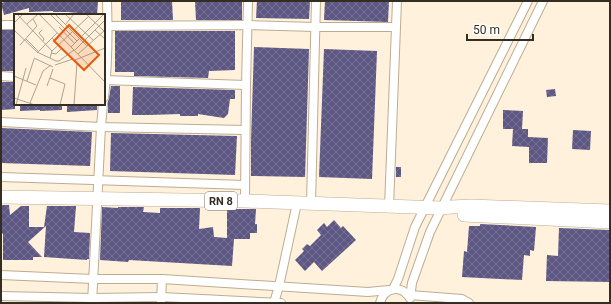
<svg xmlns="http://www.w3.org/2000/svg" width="611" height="304" font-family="Roboto,sans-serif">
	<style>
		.building { fill: url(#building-cross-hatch) }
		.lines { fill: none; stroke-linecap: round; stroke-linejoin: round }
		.street-casing { stroke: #bcad92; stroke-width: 10 }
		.primary-casing { stroke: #bcad92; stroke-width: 14 }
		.street { stroke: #fff; stroke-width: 8 }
		.primary { stroke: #fff; stroke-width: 13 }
		.labels { text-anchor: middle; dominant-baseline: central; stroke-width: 4; stroke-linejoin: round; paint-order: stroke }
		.shield { fill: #fff; stroke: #706c64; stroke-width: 1 }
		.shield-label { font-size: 11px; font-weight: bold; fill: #332d22 }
		.inset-road { fill: none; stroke: #ada391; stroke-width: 1 }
		.view { fill: #e8590c; fill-opacity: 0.15; stroke: #e8590c; stroke-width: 2 }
		.inset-edge { fill: none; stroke: #332d22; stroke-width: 2 }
	</style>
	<defs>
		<pattern id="building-cross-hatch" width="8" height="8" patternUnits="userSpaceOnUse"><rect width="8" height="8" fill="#5c5783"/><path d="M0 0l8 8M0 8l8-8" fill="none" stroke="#767192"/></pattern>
	</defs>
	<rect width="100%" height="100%" fill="#fff1db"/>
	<!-- building -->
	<g class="building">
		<polygon points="9,1 98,1 97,15 68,12 53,12 53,11 29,12 29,8 4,15 1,3"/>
		<polygon points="121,1 172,1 173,20 121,20"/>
		<polygon points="195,1 242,1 242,20 196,20"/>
		<polygon points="257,1 310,1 309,19 256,18"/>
		<polygon points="325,1 389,1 388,22 324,20"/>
		<rect x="1" y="30" width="14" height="41"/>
		<polygon points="115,31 235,31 235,70 209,71 208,78 134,76 134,72 115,72"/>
		<polygon points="254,47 309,49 305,177 251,176 251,140"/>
		<polygon points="324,49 377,51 372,179 319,177"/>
		<polygon points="1,82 15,82 15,109 1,110"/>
		<polygon points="111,86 120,86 120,113 108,113 108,101 109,98"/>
		<polygon points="133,87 235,90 235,99 230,99 228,114 224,118 198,114 198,116 180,116 180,114 149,115 132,115"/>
		<polygon points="555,89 556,96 547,97 546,90"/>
		<polygon points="20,104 62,104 62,110 40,111 40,110 20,111"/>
		<polygon points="67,104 97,104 97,110 67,112"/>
		<polygon points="503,110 523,111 522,129 528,129 528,137 548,138 547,163 529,163 529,147 512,146 513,129 503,129"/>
		<polygon points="1,128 92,132 90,166 1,163"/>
		<polygon points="573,130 591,131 590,150 572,149"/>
		<polygon points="111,133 237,136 235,175 110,171"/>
		<rect x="396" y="167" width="5" height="10"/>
		<polygon points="1,205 9,205 10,215 21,206 29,206 29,227 44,227 47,206 76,206 74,232 90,233 89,259 87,259 87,260 44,257 46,226 28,242 42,257 33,257 33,260 3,260 3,233 1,235"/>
		<polygon points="102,207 118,208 118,207 144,207 143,212 160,213 160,208 200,208 199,229 213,227 214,237 227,238 227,209 256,209 255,224 257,224 257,233 250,233 250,239 234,239 232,266 129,260 128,262 100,260"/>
		<polygon points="334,220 341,228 343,226 356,240 322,271 314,262 305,271 295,260 304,251 302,249 307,244 310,246 321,235 317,230 324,223 327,227"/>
		<polygon points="480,224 536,227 534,251 530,250 530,256 524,255 522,280 462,277 464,251 467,252 469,226 480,226"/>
		<polygon points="559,228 610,230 610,282 546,281 547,255 558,256"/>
	</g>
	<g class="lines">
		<defs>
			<g id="street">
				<polyline points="1,25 15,25"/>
				<polyline points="104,26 248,25 315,27 395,27"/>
				<polyline points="1,76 15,77"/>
				<polyline points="104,80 246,85"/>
				<path d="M104,97C108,65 108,33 107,1"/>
				<polyline points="1,122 101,127 245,130"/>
				<polyline points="1,177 245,185"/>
				<polyline points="245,201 246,85 248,1"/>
				<polyline points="311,204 316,1"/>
				<polyline points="389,207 397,1"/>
				<polyline points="1,275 93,279 162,279 368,292 389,290"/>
				<polyline points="393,289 398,279 415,227 528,1"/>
				<polyline points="407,294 410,295 462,299 469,303"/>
				<polyline points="1,296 93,298 162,297 281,303"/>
				<polyline points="410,298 412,283 430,232 543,1"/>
				<polyline points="92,303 101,127 103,104"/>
				<polyline points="161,303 162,279"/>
				<polyline points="274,303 279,286 297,203"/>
				<path d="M380,303C384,287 401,284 410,298"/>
			</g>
			<g id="primary">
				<polyline points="1,197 245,201 441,208 451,207 471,206 610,211"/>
				<polyline points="464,215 610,222"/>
			</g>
		</defs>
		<!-- street casing -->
		<use href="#street" class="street-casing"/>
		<!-- primary casing -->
		<use href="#primary" class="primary-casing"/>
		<!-- street -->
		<use href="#street" class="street"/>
		<!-- primary -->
		<use href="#primary" class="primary"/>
	</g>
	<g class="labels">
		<!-- shield labels -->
		<rect class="shield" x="205" y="192" width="32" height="18" rx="3"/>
		<g class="shield-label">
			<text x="221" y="201">RN 8</text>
		</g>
	</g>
	<!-- overview -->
	<g transform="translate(14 14)">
		<rect width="91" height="91" fill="#fff1db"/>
		<path class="inset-road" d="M3,0L38,37M25,0L91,68M36,0L63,27M41,0L73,32M51,0L79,26M72,0L91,18M0,9L9,0M13,10L24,0M51,11L60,0M45,13L61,30M0,16L23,38L42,47H45L60,36M28,16L25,19L30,25L29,27M81,16L91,25M38,24L59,45L41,51M12,25L24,37M6,31L23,12L19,5M57,33L90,0M60,37L91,6M23,39L43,19M37,39L42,40L48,34M64,40L90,17M20,44L39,53M36,44L38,37L75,2M61,46L91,34M0,62L22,71M36,64L51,70L46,91M13,67L20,45M33,72L39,55M0,84L21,91M16,89L29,57L37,51M2,91L12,54M60,91L63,49L61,46"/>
		<path class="view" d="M55,11L85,41L70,56L40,27Z"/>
		<rect width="91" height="91" class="inset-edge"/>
	</g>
	<!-- border -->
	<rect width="611" height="304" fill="none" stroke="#332d22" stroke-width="4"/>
	<!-- scale -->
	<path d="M467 34v6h66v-6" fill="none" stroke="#332d22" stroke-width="2"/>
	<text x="473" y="34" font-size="12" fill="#332d22" stroke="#ffffff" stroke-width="3" paint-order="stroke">50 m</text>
</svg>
